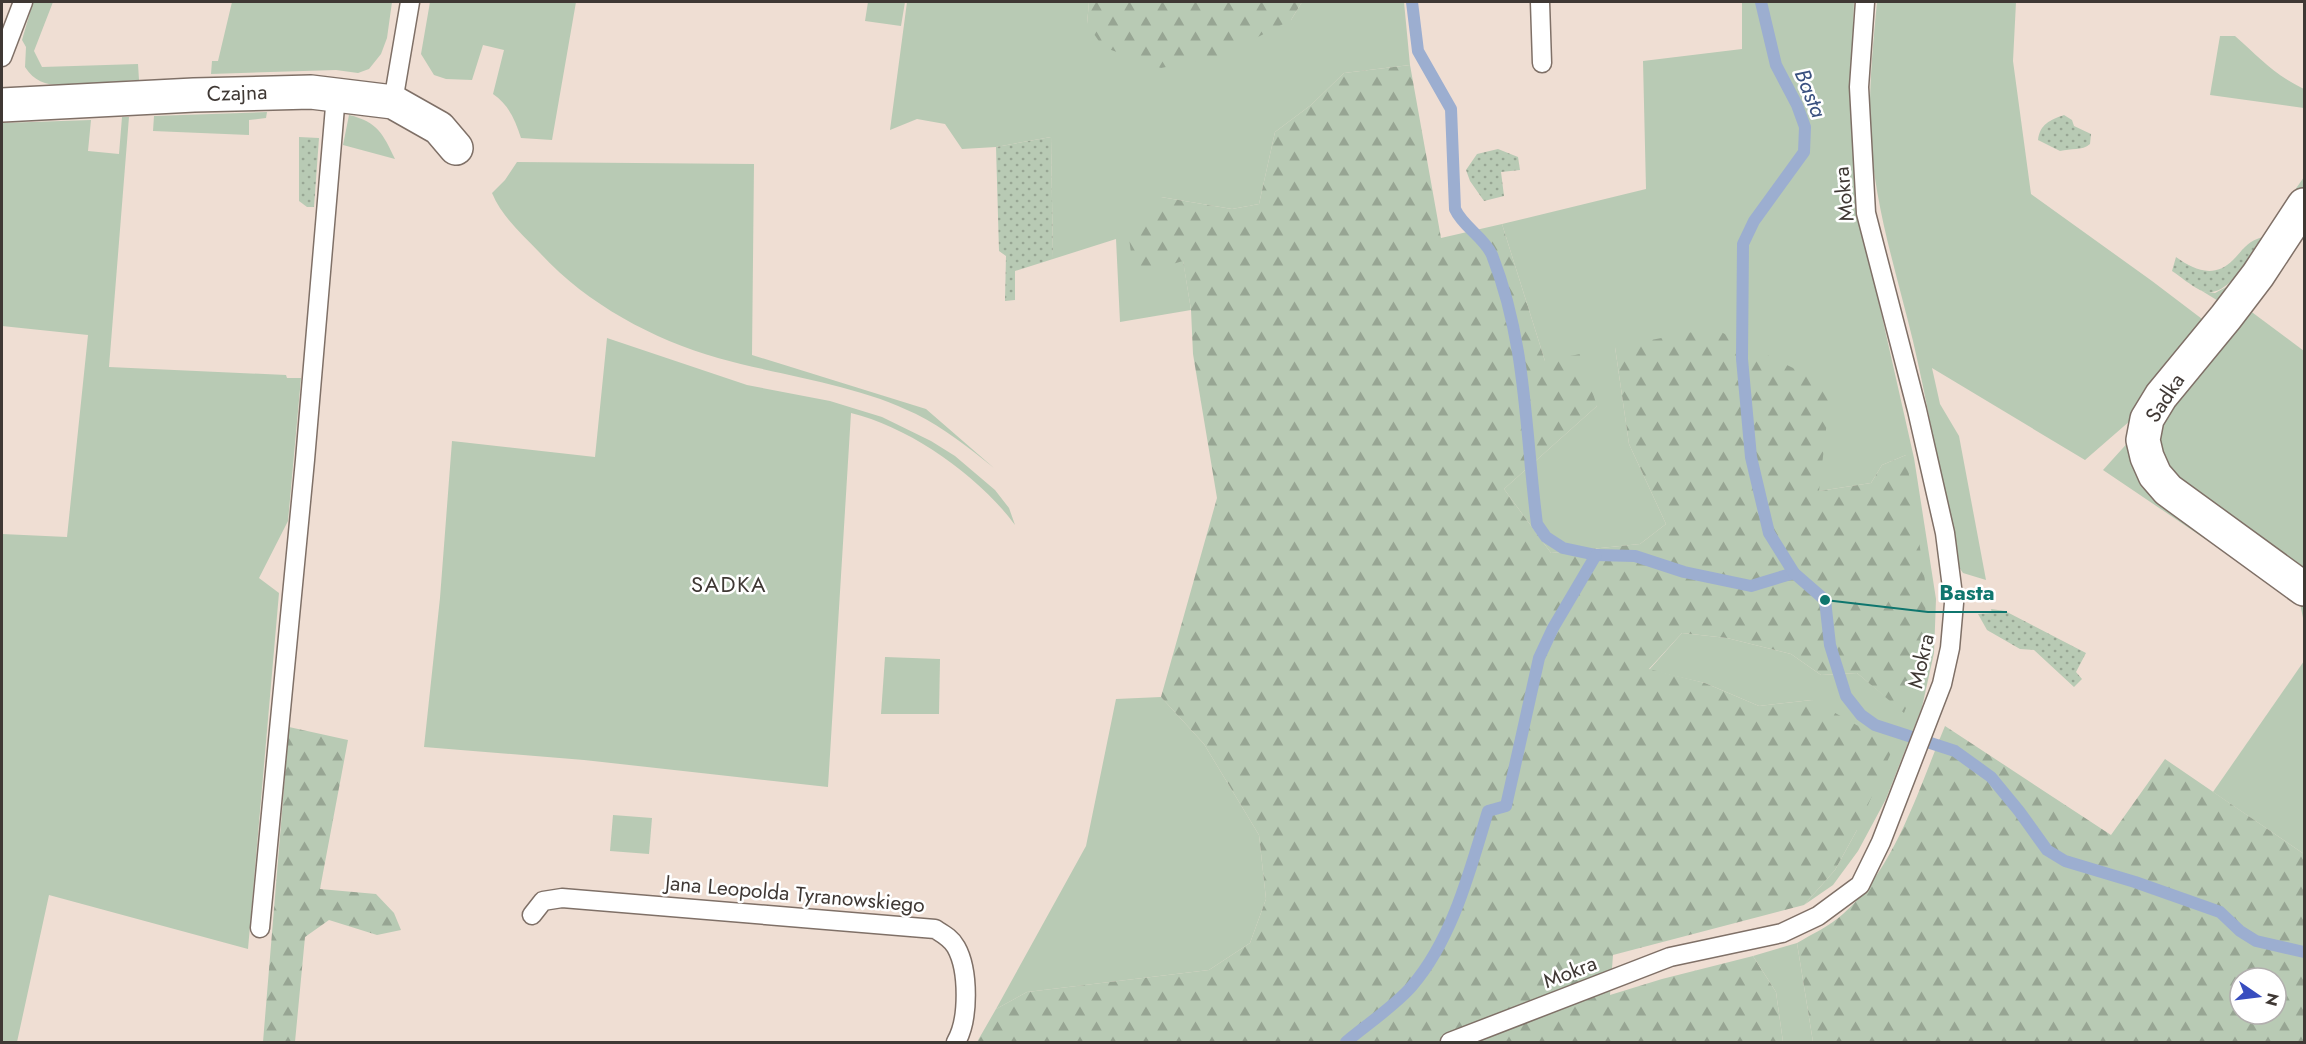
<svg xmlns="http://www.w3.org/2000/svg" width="2306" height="1044" font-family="Jost,sans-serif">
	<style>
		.green { fill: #b8cab4 }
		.forest { fill: url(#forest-firs); fill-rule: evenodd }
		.garden { fill: url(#garden-dots) }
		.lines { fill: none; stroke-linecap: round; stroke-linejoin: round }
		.stream { stroke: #9caed0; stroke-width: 12 }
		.service-casing { stroke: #7f7067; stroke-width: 21 }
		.minor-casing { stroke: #7f7067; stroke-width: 36 }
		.service { stroke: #fff; stroke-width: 18 }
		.minor { stroke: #fff; stroke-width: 33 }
		.labels { text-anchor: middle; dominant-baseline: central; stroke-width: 5; stroke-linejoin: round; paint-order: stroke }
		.street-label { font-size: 21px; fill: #3f3834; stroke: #fff }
		.water-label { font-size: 22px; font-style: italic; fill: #3a5180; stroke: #fff }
		.neighbourhood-label { font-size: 22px; letter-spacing: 1.5px; fill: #3f3834; stroke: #fff }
		.leader { fill: none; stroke: #0f766e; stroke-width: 2 }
		.callout-dot { fill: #0f766e; stroke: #fff; stroke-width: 2 }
		.callout-label { font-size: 22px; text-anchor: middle; font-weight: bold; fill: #0f766e; stroke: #fff; stroke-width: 5; stroke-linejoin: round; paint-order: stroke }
	</style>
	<defs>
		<pattern id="forest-firs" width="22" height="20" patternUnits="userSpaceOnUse" patternTransform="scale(1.5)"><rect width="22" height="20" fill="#b8cab4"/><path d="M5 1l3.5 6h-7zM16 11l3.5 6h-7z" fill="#97a593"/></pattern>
		<pattern id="garden-dots" width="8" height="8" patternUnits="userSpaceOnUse" patternTransform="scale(1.5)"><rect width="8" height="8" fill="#b8cab4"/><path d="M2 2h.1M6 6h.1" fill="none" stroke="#97a593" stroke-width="1.8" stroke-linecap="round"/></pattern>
	</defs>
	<rect width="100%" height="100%" fill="#efded3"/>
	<!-- green -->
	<g class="green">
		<path d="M33,2H53L34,51L42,67L138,64L139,80L61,85C45,85 34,81 25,67L26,47L22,40Z"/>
		<polygon points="232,2 392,2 387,38 381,54 369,69 358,73 336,70 211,74 212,61 218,61"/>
		<path d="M430,2H576L552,140L521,138C515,120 509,105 493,94L504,50L483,45L472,80L446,79L434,75L421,54Z"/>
		<polygon points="868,2 905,2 901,26 865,21"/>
		<polygon points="907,2 1089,2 1087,24 1291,20 1302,2 1404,2 1410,65 1344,73 1311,105 1275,132 1259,204 1232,209 1161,197 1183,260 1191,310 1120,322 1116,239 1053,259 1051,137 996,147 962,149 945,124 917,119 890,130"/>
		<polygon points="1742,2 1854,2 1851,89 1857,206 1914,458 1936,599 1934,653 1922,707 1886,799 1858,851 1833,885 1804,905 1835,870 1857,830 1812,700 1759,706 1705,683 1649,670 1682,633 1727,638 1791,654 1821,675 1857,673 1904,712 1906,455 1882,465 1871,483 1819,491 1615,347 1629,444 1666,524 1640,544 1551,553 1504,489 1597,406 1545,361 1502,224 1646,189 1643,61 1742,49"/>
		<path d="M1877,2H2016L2013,61L2031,194L2152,281L2206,322L2131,420L2085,460L1932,368L1940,404L1959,436L1986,580L1963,573L1954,560C1942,486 1930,414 1913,341C1896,271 1873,201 1870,128C1869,86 1873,44 1877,2Z"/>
		<path d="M2220,36H2235C2259,57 2274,75 2304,89V108L2210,95Z"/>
		<polygon points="267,112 266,118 249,120 249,135 153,131 154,116"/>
		<path d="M349,115C378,122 383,134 395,159L343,145Z"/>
		<polygon points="122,117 129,117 109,367 286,375 287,378 301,378 288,521 259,578 279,593 248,949 49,895 17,1042 2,1042 2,534 67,537 88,335 2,326 2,123 91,120 88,151 119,154"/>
		<path d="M517,162L754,164L752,355L926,409L994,468C969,448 944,428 916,414C856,384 782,376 718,358C652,339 587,304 540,253C522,234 502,217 492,193L505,180Z"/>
		<polygon points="2304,177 2304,189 2220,302 2202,291 2215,293 2228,286"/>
		<polygon points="2249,310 2304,351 2304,576 2169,476 2156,431 2159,420"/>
		<path d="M607,338L747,385L830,401L882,417L931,441L955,456L995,490L1009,508L1015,525C980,477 910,427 851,413L828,787L584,760L424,747L440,598L452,441L595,457Z"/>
		<polygon points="2132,438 2304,599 2304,623 2300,603 2103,470"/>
		<polygon points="885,657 940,659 939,714 881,714"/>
		<polygon points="2304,661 2304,854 2213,792"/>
		<polygon points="1161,697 1204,744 1259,835 1266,899 1250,943 1209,970 1027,992 996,1009 1086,846 1116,699"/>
		<polygon points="613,815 652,818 649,854 610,851"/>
		<polygon points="1797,943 1813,1042 1783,1042 1776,992 1753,956"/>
	</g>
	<!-- forest -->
	<g class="forest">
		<polygon points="1089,2 1302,2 1291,20 1221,56 1161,68 1103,47 1087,24"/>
		<polygon points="1410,65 1441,238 1502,224 1545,361 1580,354 1597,406 1504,489 1551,553 1640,544 1666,524 1629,444 1615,347 1713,328 1831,387 1819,491 1871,483 1882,465 1906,455 1927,594 1919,675 1904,713 1857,673 1821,675 1791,654 1727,638 1682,633 1649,669 1705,683 1759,706 1812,700 1894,746 1857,830 1835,870 1804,905 1613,955 1610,995 1662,979 1753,956 1776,992 1783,1042 977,1042 996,1009 1027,992 1209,970 1250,943 1266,899 1259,835 1204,744 1161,697 1217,498 1193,354 1191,310 1183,261 1134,275 1129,238 1161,197 1232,209 1259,204 1275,132 1311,105 1344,73"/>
		<path d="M1945,726L2111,835L2165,759L2304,854V1042H1813L1797,943C1812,934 1830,926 1843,914C1895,869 1919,788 1945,726ZM2240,978H2276V1014H2240Z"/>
		<polygon points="289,727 348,740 320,889 376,894 394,913 401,930 377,935 329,920 305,937 295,1042 263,1042"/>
	</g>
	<!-- garden -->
	<g class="garden">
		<path d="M2064,115L2072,120L2074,126L2091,134L2090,144C2082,151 2071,148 2060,151L2038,140C2040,124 2050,120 2064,115Z"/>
		<polygon points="299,137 319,138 314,207 307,207 299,201"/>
		<polygon points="1051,137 1053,259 1015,271 1015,300 1005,301 1006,256 999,251 996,147"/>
		<polygon points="1498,149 1518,157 1520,170 1501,172 1504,196 1484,201 1470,181 1466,170 1477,154"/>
		<path d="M2263,237C2250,255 2227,303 2200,290C2190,285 2181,277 2172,271L2176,257C2194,270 2214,279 2233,260C2243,250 2247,241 2263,237Z"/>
		<polygon points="1991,609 2005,611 2086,653 2076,672 2082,679 2074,687 2034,650 2020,649 1987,630 1978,614 1992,613"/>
	</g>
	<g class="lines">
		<!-- stream -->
		<g class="stream">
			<path d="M1412,2L1418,51L1451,109L1455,209C1463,227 1484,237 1492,255C1527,344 1525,432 1537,524L1546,537L1563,548L1596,555L1635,556L1684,572L1751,586L1794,573"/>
			<polyline points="1761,2 1776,65 1797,105 1805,127 1804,152 1754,221 1743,244 1742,359 1751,457 1769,533 1794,573 1825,600 1830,645 1846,696 1861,715 1875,725 1955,751 1991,777 2019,811 2047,850 2065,861 2135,882 2220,912 2240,931 2256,941 2304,952"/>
			<path d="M1346,1042C1365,1026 1397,1004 1412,986C1453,938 1470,870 1488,811L1506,806L1539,658L1553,628L1596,555"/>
		</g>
		<defs>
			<g id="service">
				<polyline points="1540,2 1542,63"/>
				<polyline points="2,57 23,2"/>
				<polyline points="393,102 410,2"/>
				<path d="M532,915L543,901L562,898L935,929C943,934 951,938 956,947C969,970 969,1020 956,1042"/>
				<polyline points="260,928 305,460 336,95"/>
				<polyline points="1450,1042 1670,957 1782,933 1818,916 1860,885 1881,842 1942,684 1950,648 1954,603 1945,533 1917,410 1866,213 1859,87 1865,2"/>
			</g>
			<g id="minor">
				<polyline points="2,105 194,95 311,92 393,102 439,128 456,148"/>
				<polyline points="2304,205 2258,275 2226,317 2161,396 2147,419 2143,440 2147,457 2155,475 2168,490 2304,589"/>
			</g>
		</defs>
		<!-- service casing -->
		<use href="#service" class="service-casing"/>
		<!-- minor casing -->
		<use href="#minor" class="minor-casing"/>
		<!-- service -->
		<use href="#service" class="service"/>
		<!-- minor -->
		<use href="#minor" class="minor"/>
	</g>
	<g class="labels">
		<!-- street labels -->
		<g class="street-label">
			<text transform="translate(237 93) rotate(-2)">Czajna</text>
			<text transform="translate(1844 194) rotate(-96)">Mokra</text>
			<text transform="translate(2165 398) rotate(-57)">Sadka</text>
			<text transform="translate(1921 661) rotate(-77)">Mokra</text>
			<text transform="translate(795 894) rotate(5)">Jana Leopolda Tyranowskiego</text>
			<text transform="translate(1570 972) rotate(-21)">Mokra</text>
		</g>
		<!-- water labels -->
		<g class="water-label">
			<text transform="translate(1811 93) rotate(68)">Basta</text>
		</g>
		<!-- neighbourhood labels -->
		<g class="neighbourhood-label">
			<text x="729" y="584">SADKA</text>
		</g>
	</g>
	<!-- callouts -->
	<path class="leader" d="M1825 600L1928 612H2007"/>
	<circle class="callout-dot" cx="1825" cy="600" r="6"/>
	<g class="callout-label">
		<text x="1967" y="600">Basta</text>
	</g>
	<!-- border -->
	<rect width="2306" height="1044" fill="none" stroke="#3f3834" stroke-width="6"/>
	<!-- north arrow -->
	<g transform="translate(2258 996) rotate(104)"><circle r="28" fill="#ffffff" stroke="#b2afae" stroke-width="1.5"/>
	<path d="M0-4.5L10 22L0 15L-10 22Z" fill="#384dbf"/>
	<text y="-9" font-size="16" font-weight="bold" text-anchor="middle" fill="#3f3834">N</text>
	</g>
</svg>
